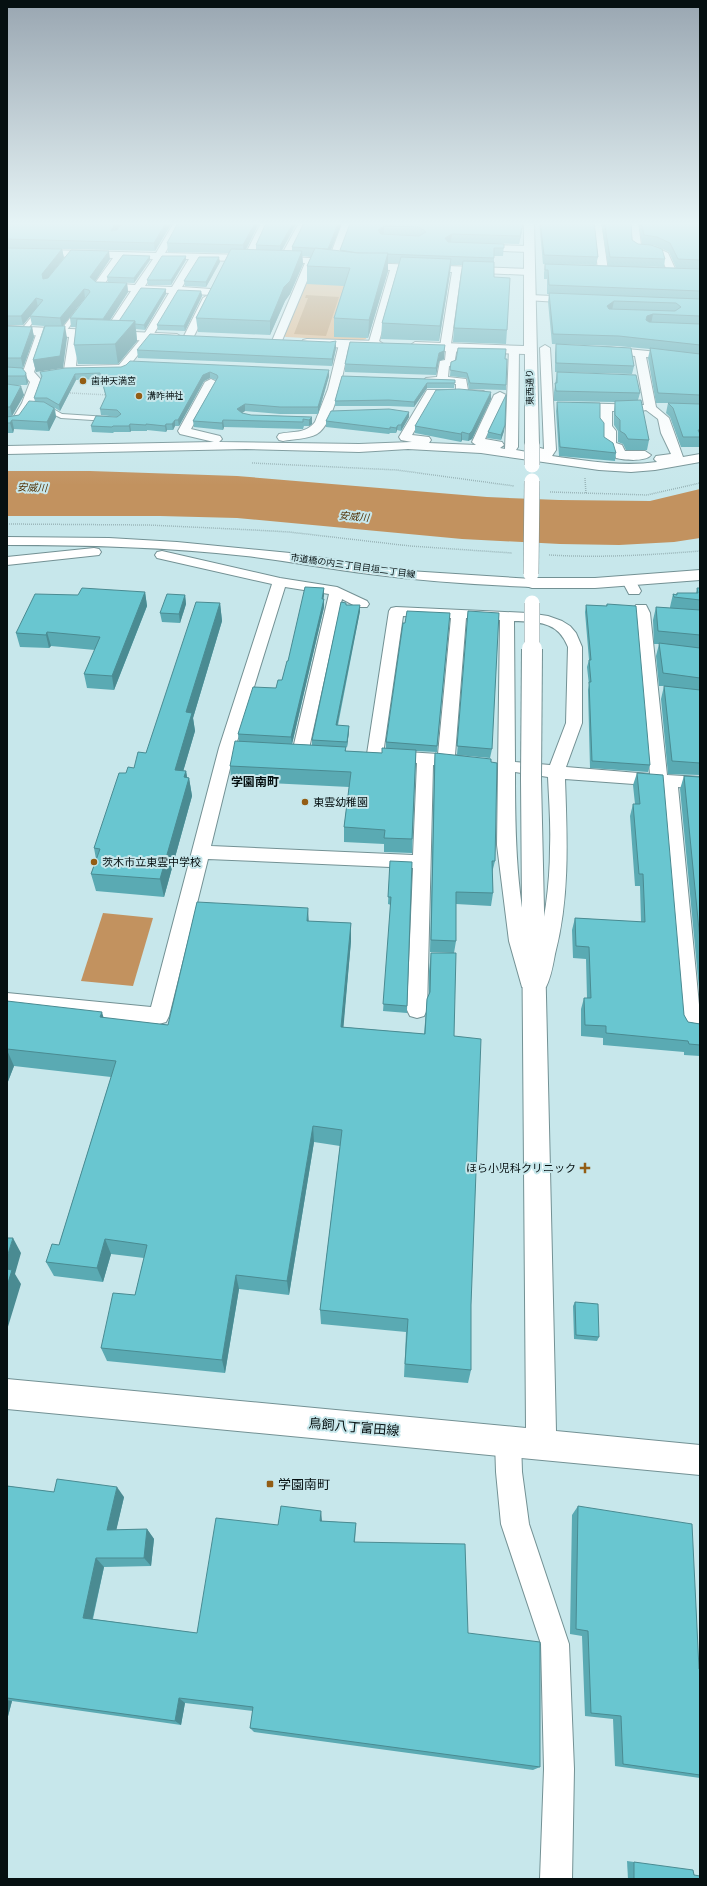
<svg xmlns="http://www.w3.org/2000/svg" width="707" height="1886" font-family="'Fira Sans','Noto Sans JP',sans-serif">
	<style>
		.green { fill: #e2b383 }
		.water { fill: #c2925f }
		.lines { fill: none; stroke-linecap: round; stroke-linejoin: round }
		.lane-casing { stroke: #739194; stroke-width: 2 }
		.street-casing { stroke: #739194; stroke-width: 2 }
		.secondary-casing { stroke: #739194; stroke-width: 2 }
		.path { stroke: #6f8588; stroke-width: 1.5; stroke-dasharray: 0.5 1.5; stroke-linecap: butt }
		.lane { fill: #fff; fill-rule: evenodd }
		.street { fill: #fff; fill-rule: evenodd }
		.secondary { fill: #fff; fill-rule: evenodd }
		.secondary-bridge-far1-casing { stroke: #739194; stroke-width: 16; stroke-linecap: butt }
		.secondary-bridge-casing { stroke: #739194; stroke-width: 22; stroke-linecap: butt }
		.secondary-bridge-far1 { stroke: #fff; stroke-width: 15 }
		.secondary-bridge { stroke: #fff; stroke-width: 20 }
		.wall { fill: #5aaab3 }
		.shaded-wall { fill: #4a8b92 }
		.building { fill: #69c6d0; stroke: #4a8b92; fill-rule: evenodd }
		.poi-dot { fill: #935d14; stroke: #c7e7eb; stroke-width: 1.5 }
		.labels { text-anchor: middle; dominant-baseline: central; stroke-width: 4; stroke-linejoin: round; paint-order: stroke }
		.far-poi-label { font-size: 9px; fill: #061011; stroke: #c7e7eb; text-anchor: start }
		.far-street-label { font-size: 9px; fill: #061011; stroke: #c7e7eb }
		.far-water-label { font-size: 10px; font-style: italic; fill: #503004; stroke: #c7e7eb }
		.poi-label { font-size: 11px; fill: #061011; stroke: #c7e7eb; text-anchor: start }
		.neighbourhood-label { font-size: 12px; font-weight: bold; fill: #061011; stroke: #c7e7eb }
		.near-street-label { font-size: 13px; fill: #061011; stroke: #c7e7eb }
		.near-poi-label { font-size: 13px; fill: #061011; stroke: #c7e7eb; text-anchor: start }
	</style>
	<rect width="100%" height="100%" fill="#c7e7eb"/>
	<!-- green -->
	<polygon class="green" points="311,265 387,270 366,339 360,341 286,337 283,336"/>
	<!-- water -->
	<g class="water">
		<polygon points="306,295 339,297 326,336 294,334 308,298 305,298"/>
		<polygon points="7,471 90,471 237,476 487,497 559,500 650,501 700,489 700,538 674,542 619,545 560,544 462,539 237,518 160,516 7,516"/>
		<polygon points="103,913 153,918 133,986 81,981"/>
	</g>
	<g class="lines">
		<defs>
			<g id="lane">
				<polygon points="37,310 42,311 25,332 21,332 21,330"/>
				<polygon points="76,310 81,311 64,334 60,334 59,333"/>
				<polygon points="48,406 62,414 108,417 111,419 108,421 61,418 41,408"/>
			</g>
			<g id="street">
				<path d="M175,221H183L165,253L245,255L262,221H270L254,255L281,256L300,221H308L290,257L329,259L343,221H351L337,264H314L281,343L277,344L272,341L305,263L199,260L182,287L211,289L216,292L211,295L178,293L152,337L126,370L66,372L64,370L70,331H78L79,333L76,366L119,365L143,336L169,293L141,291L111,337H103L102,335L131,291L98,289L93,286L113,258L7,255V249L156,253ZM123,258L153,259L135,285L105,283ZM162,259H189L172,287L145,286Z"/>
				<polygon points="593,221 601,221 608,271 603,274 598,271"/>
				<polygon points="630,221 638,221 641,245 655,247 668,253 677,273 675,275 669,275 661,257 650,252 634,250"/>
				<polygon points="479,245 529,246 534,249 529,252 476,250 474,248 476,246"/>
				<path d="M363,263L529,269L534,272L529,275L461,272L451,344L456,345L457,347L454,365L449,366L448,377L466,379L468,390L483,391L489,394L483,397L435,396L412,435L429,437L431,440L429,443L476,445L472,442L494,395L500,392L506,395L485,439L502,442L504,445L500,448L505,449L509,349L514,346L519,349L518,447L516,450L527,452L526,450L528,447L532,446L544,449L540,348L545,345L550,348L556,450L552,456C587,461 622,467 657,462L654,459L656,456L671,454L661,433L658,419L646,410L641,411H612V426L616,431V443L622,445L625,451H645L651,455C646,462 624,460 616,458L613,450L604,445V431L600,426V410L573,409L567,406L573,403L644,405L635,356L606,353L601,350L606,347L700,356V362L646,357L656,407L669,418L683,457L700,454V462L655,470L631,472L599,470L481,453L408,449L359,452L246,449L7,454V446L214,442L180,434L178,431L205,382L211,379L217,382L191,429L220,436L222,439L219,442L359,444L412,442L401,440L399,437L427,390H456V384L430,383L424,380L426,378L437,377L440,361L445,360L446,350L441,349L440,347L452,272L399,270L378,345L373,348L368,345L390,270L360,268L358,266Z"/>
				<polygon points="208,295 213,298 193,338 188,341 184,340 183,338 203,298"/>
				<polygon points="530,295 575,297 580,300 575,303 526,300 525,298 526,296"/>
				<polygon points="42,329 47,332 34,372 42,381 34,403 21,423 7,426 7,418 13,418 22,403 30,382 25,376 7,375 7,369 24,369 37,332"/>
				<path d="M344,341L349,344C345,364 335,424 317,434C307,439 294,439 283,441L279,440L277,437L279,434C292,431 306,434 315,422L328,389L339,344Z"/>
				<path d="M7,537L109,538L177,542L290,553L409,571L532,579L537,580L539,583L537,586L532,587C478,585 423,581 369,574C328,569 287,561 246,556C167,547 87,545 7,545Z"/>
				<polygon points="94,548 99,549 101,552 99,555 7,565 7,557"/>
				<path d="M162,551L280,578L337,587L367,601L369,604L367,607H357L342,599L308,753L306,757L300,758L294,757L292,753L329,594L285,587L235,748L211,846L413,855L417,763L385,760L383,756L385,752L391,751L438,754L451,618L403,616L383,754L381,758L375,759L369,758L367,754L389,611L391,608L396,607L528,613L548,616L562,621L570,626L576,633L582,647V723L566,767L650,774L636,613L634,608L636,605H646L650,613L667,775L700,777V789L678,787L700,1015V1035L684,1032L681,1026L661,786L565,779C567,837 570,897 555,954C553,965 551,977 546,987C538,989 530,989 522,987L509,941L497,845L500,620L466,618L455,755L466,757L468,761L466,765L460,767L433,765L427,1010L424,1016L417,1018L410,1016L407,1010L413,868L208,859L169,1016L166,1022L159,1024L7,1009V993L151,1007L219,748L272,584L157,558L155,555L157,552ZM514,621C538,622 558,621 568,647L566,723L550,765L515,762ZM515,772L548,777C549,800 551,824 550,848C550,886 544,926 534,964C516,902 515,836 515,772Z"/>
				<polygon points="629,577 634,578 641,591 639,594 629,594 622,581 624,578"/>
				<polygon points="508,1428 517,1432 521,1441 522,1472 529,1524 569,1644 574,1769 572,1879 540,1879 544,1769 541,1644 501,1524 496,1472 495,1441 499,1432"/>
			</g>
			<g id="secondary">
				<polygon points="524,221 534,221 539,445 537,448 527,448 525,445 525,354 415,350 409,346 415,342 524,346"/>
				<polygon points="7,326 177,334 183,338 177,342 7,334"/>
				<polygon points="307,339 379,341 385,345 379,349 303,346 301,343 303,340"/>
				<polygon points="700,570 700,580 595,588 532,588 526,586 524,583 526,580 532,578 595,578"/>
				<polygon points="531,772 538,774 541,779 556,1431 700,1445 700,1475 7,1409 7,1379 526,1428 521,779 524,774"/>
			</g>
		</defs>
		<!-- lane casing -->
		<use href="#lane" class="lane-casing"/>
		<!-- street casing -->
		<use href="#street" class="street-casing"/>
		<!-- secondary casing -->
		<use href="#secondary" class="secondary-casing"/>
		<!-- path -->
		<g class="path">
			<polyline points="70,393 108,395"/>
			<polyline points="252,463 397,470 514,486"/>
			<polyline points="585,478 586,494"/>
			<polyline points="550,492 647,495 700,483"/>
			<polyline points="7,524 148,525 254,530 289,532 410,546 512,553"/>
			<path d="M549,555C600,558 650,555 700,551"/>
		</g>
		<!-- lane -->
		<use href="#lane" class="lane"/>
		<!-- street -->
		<use href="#street" class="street"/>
		<!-- secondary -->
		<use href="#secondary" class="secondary"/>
		<defs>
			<g id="secondary-bridge-far1">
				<polyline points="532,445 532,465"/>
				<polyline points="531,574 532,481"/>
				<polyline points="532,650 532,603"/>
			</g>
			<polyline id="secondary-bridge" points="531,779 532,649"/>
		</defs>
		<!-- secondary-bridge-far1 casing -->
		<use href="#secondary-bridge-far1" class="secondary-bridge-far1-casing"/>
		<!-- secondary-bridge casing -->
		<use href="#secondary-bridge" class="secondary-bridge-casing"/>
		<!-- secondary-bridge-far1 -->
		<use href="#secondary-bridge-far1" class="secondary-bridge-far1"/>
		<!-- secondary-bridge -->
		<use href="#secondary-bridge" class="secondary-bridge"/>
	</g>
	<!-- wall -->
	<g class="wall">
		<polygon points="7,221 173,221 155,251 19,248 62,249 64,258 48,278 110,259 95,281 96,282 127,283 128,292 110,320 119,321 166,289 166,294 145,330 136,329 137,341 118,364 78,364 74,345 76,327 71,327 70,318 85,298 62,326 67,338 36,372 33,360 44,326 32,325 30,316 23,325 7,325"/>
		<polygon points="260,221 246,250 256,250 256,245 267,221 282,251 292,251 292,247 305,221 331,250 340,251 351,221 523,221 522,231 519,244 487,243 504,244 503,256 494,256 494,277 507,330 506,344 453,342 454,328 463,265 451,265 450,273 439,341 381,339 382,323 399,263 388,263 388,271 368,338 334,337 334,318 344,286 307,284 307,266 311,257 302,256 303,264 290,294 285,301 270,335 198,332 196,318 229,253 168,252 167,243"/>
		<polygon points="539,221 594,221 598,257 596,265 543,264"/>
		<polygon points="601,221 631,221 632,240 638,244 649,245 642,244 638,221 700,221 700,443 699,447 681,447 670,417 666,413 668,403 656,403 648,358 650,349 617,346 552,344 548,302 549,294 547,294 547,279 544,279 544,273 545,264 690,268 676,268 669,252 656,246 652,245 665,259 664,267 608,266"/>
		<polygon points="150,260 134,283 108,282 107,277"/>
		<polygon points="186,260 171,285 148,285 147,280"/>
		<polygon points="220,262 206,287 185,286 184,281"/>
		<polygon points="201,291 202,296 185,331 158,330 157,325"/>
		<polygon points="7,326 32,327 34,337 23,368 15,368 22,368 28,382 27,385 17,385 24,395 12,416 19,415 35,401 34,398 41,378 40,372 329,370 329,376 318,414 280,414 245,411 241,413 251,415 312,417 312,424 309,426 304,426 303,429 224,427 223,430 194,427 193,421 216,380 210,378 204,381 179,426 175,426 173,430 167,430 166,432 147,430 147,431 131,431 130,432 114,432 113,433 92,432 91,426 118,417 101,415 100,409 106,397 101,379 76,380 60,411 55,408 56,417 49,431 14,429 13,433 7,433 7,417 11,417 7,417"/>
		<polygon points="556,344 634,366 632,374 555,372 555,353"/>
		<polygon points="336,348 332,366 138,358 137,350"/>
		<polygon points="444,359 439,361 436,375 345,372 345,364"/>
		<polygon points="505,359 506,385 506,390 469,389 467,378 450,376 451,362"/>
		<polygon points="557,372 640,393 638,400 649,440 647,450 626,450 623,444 618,442 618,431 614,425 614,411 615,402 554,401 554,392"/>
		<polygon points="342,376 455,380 454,388 427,388 414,407 389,406 335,406 335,401"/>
		<polygon points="491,399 472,439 468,441 462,440 461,442 415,433 415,426"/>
		<polygon points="557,402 600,418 604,437 616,453 615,461 559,456 556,411"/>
		<polygon points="409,412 409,417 401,431 397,430 396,433 390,433 389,434 326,427 326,421"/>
		<polygon points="504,431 501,440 487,438 488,432"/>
		<polygon points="324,588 323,599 324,599 324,607 292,744 312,745 312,740 346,605 360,605 360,611 338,725 349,731 347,747 346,747 346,751 382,753 386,748 386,742 405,623 450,613 437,752 416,751 412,853 384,852 384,844 344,842 344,827 349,787 231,781 230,766 239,741 238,734 276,688 282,680 288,661"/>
		<polygon points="697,588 700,588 700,775 668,774 661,699 664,686 659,686 656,656 659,644 654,644 653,620 656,607 670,608 670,607 673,594 676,595 677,593 696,593"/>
		<polygon points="145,592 147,606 114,690 87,688 84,674 95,650 51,646 49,648 20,647 16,633 78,595"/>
		<polygon points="185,595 186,604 180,623 162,622 160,613"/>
		<polygon points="220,603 222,621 193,718 195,731 183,771 186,771 187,777 189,778 192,796 164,897 96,891 91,874 96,859 94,848 126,773 134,768 146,753"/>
		<polygon points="607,604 650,765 648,772 590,768 588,690 589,685 587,667 589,660 585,612 586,605 606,606"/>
		<polygon points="468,611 492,749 490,758 457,755"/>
		<polygon points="435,753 495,861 492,873 493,893 491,906 456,904 456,941 454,953 430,952 434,766"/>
		<polygon points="637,773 684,1015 688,1022 700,1024 700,1056 684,1055 684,1052 603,1045 603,1038 581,1036 581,1009 584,998 587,998 586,959 573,958 572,930 575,918 641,922 640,886 635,886 630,816 633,804 635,804 633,785"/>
		<polygon points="684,776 700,777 700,999 680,789"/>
		<polygon points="390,861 407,1006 407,1013 383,1011 391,905 388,904"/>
		<polygon points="309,921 351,923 351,941 343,1027 424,1034 427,999 429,995 429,971 431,953 454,1036 471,1305 471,1370 468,1383 404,1377 406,1332 321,1324 320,1310 340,1146 314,1142 289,1295 239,1289 225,1373 107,1361 101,1348 135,1295 144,1258 111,1254 103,1282 54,1276 46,1262 59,1245 111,1077 14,1066 7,1084 7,1001 104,1018 168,1025"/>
		<polygon points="575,1302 599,1337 597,1341 574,1339 573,1306"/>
		<polygon points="7,1486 54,1492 124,1497 116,1530 147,1529 154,1539 151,1566 104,1567 93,1619 197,1633 278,1525 322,1521 356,1523 355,1542 468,1633 540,1767 533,1770 254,1732 250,1728 253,1711 185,1703 181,1725 12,1701 7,1720"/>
		<polygon points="578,1506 699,1669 700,1669 700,1778 615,1766 613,1719 585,1716 582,1636 570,1634 572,1515"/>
		<polygon points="627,1861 634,1862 694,1875 700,1879 628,1879"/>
	</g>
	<!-- shaded-wall -->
	<g class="shaded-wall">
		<polygon points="116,221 122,221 112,239 111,231"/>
		<polygon points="167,221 173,221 155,251 154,243"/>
		<polygon points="256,221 260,221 244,253 243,245"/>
		<polygon points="294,221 298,221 280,254 280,246"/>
		<polygon points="339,221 343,221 328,257 328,249"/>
		<polygon points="523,223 522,231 519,244 520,236"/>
		<polygon points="384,226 384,234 378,239 378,230"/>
		<polygon points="452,234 451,242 445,247 445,238"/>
		<polygon points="62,249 64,258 44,283 42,274"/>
		<polygon points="109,251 110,259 92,286 90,277"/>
		<polygon points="302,251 303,264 290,294 285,301 270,335 270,321 284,287"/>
		<polygon points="388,253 388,271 368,338 369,320"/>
		<polygon points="150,256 150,260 134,283 134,278"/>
		<polygon points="186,256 186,260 171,285 171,280"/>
		<polygon points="219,257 220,262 206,287 206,282"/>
		<polygon points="451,259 450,273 439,341 440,326"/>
		<polygon points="127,283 128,292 105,328 103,319"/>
		<polygon points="84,289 85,298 62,327 60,318"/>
		<polygon points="166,289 166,294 145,330 144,325"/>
		<polygon points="201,291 202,296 185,331 184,326"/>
		<polygon points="36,298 38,307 23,325 21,316"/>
		<polygon points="614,301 612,310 606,315 607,306"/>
		<polygon points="653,314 651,324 645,329 647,316"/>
		<polygon points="135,321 137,341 118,364 115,344"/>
		<polygon points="65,326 67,338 63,368 36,372 33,360"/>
		<polygon points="32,327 34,337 23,368 21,358"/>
		<polygon points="336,341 336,348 332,366 332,359"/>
		<polygon points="445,345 444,359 439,361 436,375 436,368 439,353"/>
		<polygon points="329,370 329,376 318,414 318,407"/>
		<polygon points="210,372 210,378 204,381 179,426 178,420 203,375"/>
		<polygon points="26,373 28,382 27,385 25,376"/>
		<polygon points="75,374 76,380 60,411 59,405"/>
		<polygon points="427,383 427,388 414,407 414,402"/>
		<polygon points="21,386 24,395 12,416 10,407"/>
		<polygon points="491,392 491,399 472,439 468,441 469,434"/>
		<polygon points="245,404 245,411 238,416 237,409"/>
		<polygon points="54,408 56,417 49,431 47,422"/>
		<polygon points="409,412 409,417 401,431 401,425"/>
		<polygon points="312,417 312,424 309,426 309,420"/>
		<polygon points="12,420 14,429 13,433 10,423"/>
		<polygon points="175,420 175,426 173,430 172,424"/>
		<polygon points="223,420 224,427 223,430 222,423"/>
		<polygon points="130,424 131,431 130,432 129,426"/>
		<polygon points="166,424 167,430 166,432 165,426"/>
		<polygon points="398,425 397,430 396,433 396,428"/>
		<polygon points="505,425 504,431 501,440 501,435"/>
		<polygon points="462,432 462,440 461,442 461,434"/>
		<polygon points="324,588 324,596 322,607 322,599"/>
		<polygon points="145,592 147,606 114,690 112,676"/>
		<polygon points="185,595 186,604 180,623 179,614"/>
		<polygon points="324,599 324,607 292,744 291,737"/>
		<polygon points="220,603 222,621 193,718 195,731 178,789 175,770 186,712"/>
		<polygon points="360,605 360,611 336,731 336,725"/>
		<polygon points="47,632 51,646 49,648 46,635"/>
		<polygon points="349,726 349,731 347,747 347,742"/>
		<polygon points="186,771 188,783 189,778 192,796 164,897 160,879 184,777"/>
		<polygon points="308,908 309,926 307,921"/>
		<polygon points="351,923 351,941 342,1044 341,1027"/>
		<polygon points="102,1012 107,1030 100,1017"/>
		<polygon points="7,1050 14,1066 7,1084"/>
		<polygon points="313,1126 314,1142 289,1295 287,1281"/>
		<polygon points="13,1238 21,1253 15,1274 21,1284 7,1330 7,1257"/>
		<polygon points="105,1239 111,1254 103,1282 97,1268"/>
		<polygon points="236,1275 239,1289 225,1373 222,1360"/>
		<polygon points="117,1487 124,1497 114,1540 107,1530"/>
		<polygon points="321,1511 322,1521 320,1521"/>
		<polygon points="147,1529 154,1539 151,1566 144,1558"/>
		<polygon points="96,1558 104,1567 91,1625 83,1618"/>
		<polygon points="179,1698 185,1703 181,1725 175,1721"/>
		<polygon points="7,1700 12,1701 7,1720"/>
	</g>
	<!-- building -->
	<g class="building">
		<polygon points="7,221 116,221 111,231 117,230 123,221 167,221 154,243 7,239"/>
		<polygon points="179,221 256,221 243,245 167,243"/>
		<polygon points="267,221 294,221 280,246 256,245"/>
		<polygon points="305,221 339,221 328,249 292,247"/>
		<path d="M351,221H457L523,223L520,236L452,234L445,238L448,242L504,244V248H494V258L358,253L340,250ZM384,226L419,227L426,232L419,236L381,234L378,230Z"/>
		<polygon points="540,221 594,221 598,257 544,255"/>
		<polygon points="604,221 631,221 632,240 638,244 651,245 662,249 665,259 610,257"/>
		<polygon points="641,221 700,221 700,260 678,259 670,243 657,237 644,235"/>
		<polygon points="7,248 62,249 42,274 43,279 48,278 71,250 109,251 90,277 96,282 127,283 103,319 70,318 90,292 89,290 84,289 60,318 30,316 43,300 36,298 21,316 7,316"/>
		<polygon points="315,248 358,253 388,253 369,320 334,318 350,268 307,266"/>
		<polygon points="231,249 302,251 290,281 284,287 270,321 196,318"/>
		<polygon points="123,255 150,256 134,278 107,277"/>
		<polygon points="162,256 186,256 171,280 147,280"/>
		<polygon points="199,257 219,257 206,282 184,281"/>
		<polygon points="401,257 451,259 440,326 382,323"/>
		<polygon points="463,261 494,262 494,277 510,278 507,330 454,328"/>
		<polygon points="545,264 700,269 700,291 549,285 548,270 545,270"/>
		<polygon points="141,288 166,289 144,325 135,324 135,321 119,321"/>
		<polygon points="178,290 201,291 184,326 157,325"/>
		<path d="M549,293L700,299V316L653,314L647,316L646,320L649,322L700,324V345L619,336L553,334ZM614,301L676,303L681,307L675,311L609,309L607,306Z"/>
		<polygon points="77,319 135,321 115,344 74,345"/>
		<polygon points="7,326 32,327 21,358 7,358"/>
		<polygon points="45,326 65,326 60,356 33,360"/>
		<polygon points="150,334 330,342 336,341 332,359 137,350"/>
		<polygon points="350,342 445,345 444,351 439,353 436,368 345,364"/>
		<polygon points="556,344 631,348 634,366 556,363"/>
		<polygon points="458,348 506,349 505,359 507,359 506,385 470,383 467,373 450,370 451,362 456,360"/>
		<polygon points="650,348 700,354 700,395 658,393"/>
		<polygon points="130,361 329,370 318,407 280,407 245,404 237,409 242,413 251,415 312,417 309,420 303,419 303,422 223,420 222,423 193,421 218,377 217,375 210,372 203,375 178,420 175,420 172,424 166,424 165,426 146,424 146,425 130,424 129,426 113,426 112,427 91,426 96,416 117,417 121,414 117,410 100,409 106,396 100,373 75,374 59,405 47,398 34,398 42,376 40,372 65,368 121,367 126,365"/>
		<polygon points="7,367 22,368 26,373 25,376 7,376"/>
		<polygon points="557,372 636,375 640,393 556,391 555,383 557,383"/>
		<polygon points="342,376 455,380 455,383 427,383 414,402 389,400 335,401"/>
		<polygon points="7,384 21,386 10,407 7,407"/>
		<polygon points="459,389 491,392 472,431 469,434 462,432 461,434 415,426 436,390"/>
		<polygon points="506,395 505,425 501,435 488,432"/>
		<polygon points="641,400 649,440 628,439 625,434 620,431 620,420 615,415 615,401"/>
		<polygon points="29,401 44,402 54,408 47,422 12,420 10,423 7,423 7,417 19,415"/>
		<polygon points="557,402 600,403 600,418 604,423 604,437 613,443 616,453 560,447"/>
		<polygon points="668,403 700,404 700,430 698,430 700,434 700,437 683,437 673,408"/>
		<polygon points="389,409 409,412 401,425 398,425 396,428 390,427 390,429 326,421 331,411"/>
		<polygon points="305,587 324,588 322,599 324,599 291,737 238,734 253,687 276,688 278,680 282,680 287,661 288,661"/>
		<polygon points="82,588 145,592 112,676 84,674 100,637 47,632 46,635 16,633 35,594 78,595"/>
		<polygon points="697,588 700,588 700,600 674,597 673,594 677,595 677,593 698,593"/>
		<polygon points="167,594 185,595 179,614 160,613"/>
		<polygon points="196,602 220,603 186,712 192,713 175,770 186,771 184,777 189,778 160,879 91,874 100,849 94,848 119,773 126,773 128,767 134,768 138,752 146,753"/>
		<polygon points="341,602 346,603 346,605 360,605 336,725 349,726 347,742 312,740"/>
		<polygon points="607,604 636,606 650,765 592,761 589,682 591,682 589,660 591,660 586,605 607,606"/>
		<polygon points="656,607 700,610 700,635 658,631"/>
		<polygon points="407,611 450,613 437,746 386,742 403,623 405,623"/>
		<polygon points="468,611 499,613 492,749 457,746"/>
		<polygon points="659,643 700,648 700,678 663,673"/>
		<polygon points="664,686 700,690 700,763 672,761"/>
		<polygon points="235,741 346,747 345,751 382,753 382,748 416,750 412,839 384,838 385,830 344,827 351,772 230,766"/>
		<polygon points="435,753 491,759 491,762 497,763 495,861 492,861 493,893 456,892 456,941 431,940"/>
		<polygon points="637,773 663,775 684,1015 688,1022 700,1024 700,1045 689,1044 688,1041 606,1033 606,1026 585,1025 584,998 591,998 589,947 576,946 575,918 645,922 643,874 639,874 633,804 640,804"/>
		<polygon points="684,776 700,777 700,940"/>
		<polygon points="390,861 412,862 407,1006 383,1004 391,897 388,897"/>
		<polygon points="197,902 308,908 307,921 351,923 341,1027 425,1034 427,999 430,992 431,953 456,953 454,1036 481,1039 471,1305 471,1370 405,1364 408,1319 320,1310 342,1130 313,1126 287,1281 236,1275 222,1360 101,1348 113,1293 135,1295 147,1245 105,1239 97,1268 46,1262 52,1244 59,1245 116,1061 7,1049 7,1001 102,1012 100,1017 168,1025"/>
		<polygon points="7,1238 13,1238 7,1257"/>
		<polygon points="7,1269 12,1270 7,1286"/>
		<polygon points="575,1302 598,1304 599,1337 576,1335"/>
		<polygon points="57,1479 117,1487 107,1530 147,1529 144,1558 96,1558 83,1618 197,1633 216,1518 278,1525 281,1506 321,1511 320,1521 356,1523 354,1542 465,1544 468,1633 540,1642 540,1767 250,1728 253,1707 179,1698 175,1721 7,1698 7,1486 54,1492"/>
		<polygon points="578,1506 692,1524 699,1669 700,1669 700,1775 623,1764 621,1716 591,1713 588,1631 576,1629"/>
		<polygon points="634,1862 693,1870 694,1875 700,1876 700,1879 634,1879"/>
	</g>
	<!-- sky -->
	<linearGradient id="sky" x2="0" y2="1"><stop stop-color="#99a6b1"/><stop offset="0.46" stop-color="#e6f4f6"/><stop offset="1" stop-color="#e6f4f6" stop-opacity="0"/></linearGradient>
	<rect width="707" height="485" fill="url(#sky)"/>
	<!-- markers -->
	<g class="poi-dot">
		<circle cx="83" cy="381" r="4"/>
		<circle cx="139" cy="396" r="4"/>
		<circle cx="305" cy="802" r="4"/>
		<circle cx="94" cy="862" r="4"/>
		<path d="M583 1162h4v4h4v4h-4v4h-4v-4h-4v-4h4z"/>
		<rect x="266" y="1480" width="8" height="8" rx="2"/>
	</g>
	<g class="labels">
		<!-- far-poi labels -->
		<g class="far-poi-label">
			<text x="91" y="381">歯神天満宮</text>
			<text x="147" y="396">溝咋神社</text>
		</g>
		<!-- far-street labels -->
		<g class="far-street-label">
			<text transform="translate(530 387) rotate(-91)">東西通り</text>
			<text transform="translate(353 566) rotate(8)">市道橋の内三丁目目垣二丁目線</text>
		</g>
		<!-- far-water labels -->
		<g class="far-water-label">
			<text transform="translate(32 488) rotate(2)">安威川</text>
			<text transform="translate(354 517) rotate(5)">安威川</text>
		</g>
		<!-- poi labels -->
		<g class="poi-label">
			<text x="313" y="802">東雲幼稚園</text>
			<text x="102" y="862">茨木市立東雲中学校</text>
			<text x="576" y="1168" text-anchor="end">ほら小児科クリニック</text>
		</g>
		<!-- neighbourhood labels -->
		<g class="neighbourhood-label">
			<text x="255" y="782">学園南町</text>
		</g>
		<!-- near-street labels -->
		<g class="near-street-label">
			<text transform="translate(354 1427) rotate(5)">鳥飼八丁富田線</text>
		</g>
		<!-- near-poi labels -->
		<g class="near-poi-label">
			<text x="278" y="1484">学園南町</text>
		</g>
	</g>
	<!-- border -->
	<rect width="707" height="1886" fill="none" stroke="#061011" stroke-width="16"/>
</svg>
